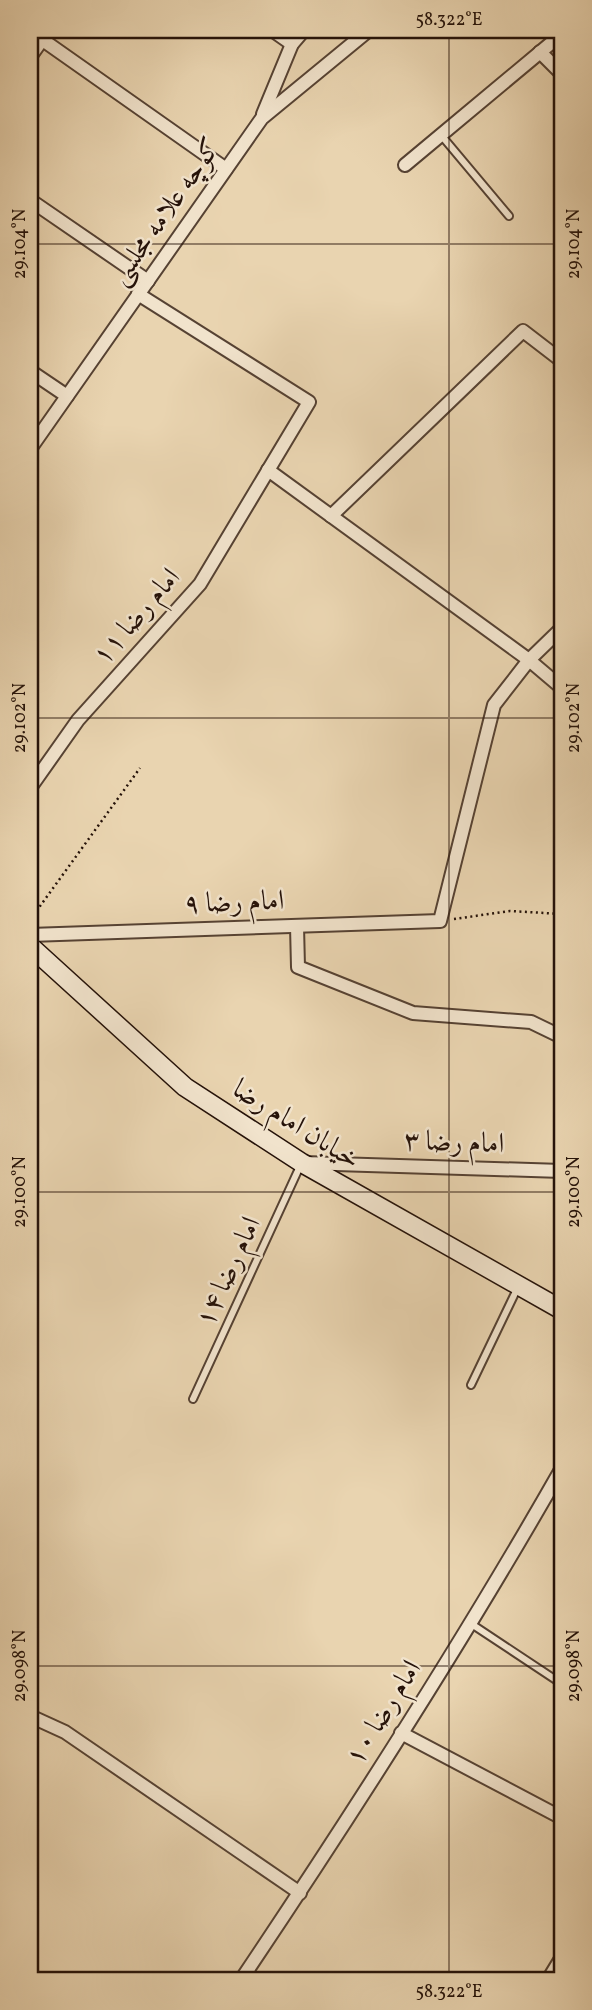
<svg xmlns="http://www.w3.org/2000/svg" width="592" height="2010" font-family="Vollkorn,Amiri,serif">
	<style>
		.lines { fill: none; stroke-linecap: round; stroke-linejoin: round }
		.lane-casing { stroke: #564233; stroke-width: 10 }
		.street-casing { stroke: #564233; stroke-width: 16 }
		.secondary-casing { stroke: #251209; stroke-width: 21 }
		.path { stroke: #251209; stroke-width: 2.5; stroke-dasharray: 2 3.5; stroke-linecap: butt }
		.lane { stroke: #f1e3cc; stroke-width: 6 }
		.street { stroke: #f1e3cc; stroke-width: 12 }
		.secondary { stroke: #f1e3cc; stroke-width: 18 }
		.ticks { fill: none; stroke: #251209; stroke-width: 2; stroke-opacity: 0.45 }
		.labels { text-anchor: middle; dominant-baseline: central; stroke-width: 5; stroke-linejoin: round; paint-order: stroke }
		.street-label { font-size: 28px; fill: #251209; stroke: #f1e3cc }
		.neatline { fill: none; stroke: #251209; stroke-width: 2.5 }
		.ticks-label { font-size: 18px; text-anchor: middle; fill: #251209 }
	</style>
	<rect width="100%" height="100%" fill="#e9d4b0"/>
	<filter id="stains"><feTurbulence type="fractalNoise" baseFrequency=".00286" numOctaves="4"/><feColorMatrix values="0 0 0 0 .2 0 0 0 0 .09 0 0 0 0 .02 0 0 0 .5 -.17"/></filter>
	<radialGradient id="worn" r=".72"><stop offset=".6" stop-color="#630" stop-opacity="0"/><stop offset="1" stop-color="#630" stop-opacity=".3"/></radialGradient>
	<g class="lines">
		<defs>
			<g id="lane">
				<polyline points="441,135 509,216"/>
				<polyline points="471,1385 518,1287"/>
				<polyline points="193,1399 301,1164"/>
				<polyline points="470,1623 562,1684"/>
			</g>
			<g id="street">
				<polyline points="272,30 292,44"/>
				<polyline points="30,31 226,169"/>
				<polyline points="540,52 562,74"/>
				<polyline points="30,57 42,40"/>
				<polyline points="263,114 292,44 304,30"/>
				<polyline points="405,165 562,34"/>
				<polyline points="30,200 148,281"/>
				<polyline points="30,371 67,396"/>
				<polyline points="30,449 262,118 369,30"/>
				<polyline points="268,470 529,660 562,688"/>
				<polyline points="331,516 523,331 562,361"/>
				<polyline points="30,788 78,720 200,584 309,402 138,294"/>
				<polyline points="297,926 298,967 413,1013 531,1022 562,1037"/>
				<polyline points="30,935 440,921 494,705 529,660 562,628"/>
				<polyline points="304,1163 562,1171"/>
				<polyline points="30,1716 65,1732 300,1893"/>
				<polyline points="401,1733 562,1818"/>
				<path d="M241,1980C353,1813 463,1642 562,1468"/>
				<polyline points="548,1980 562,1957"/>
			</g>
			<polyline id="secondary" points="30,946 185,1087 302,1163 562,1310"/>
		</defs>
		<!-- lane casing -->
		<use href="#lane" class="lane-casing"/>
		<!-- street casing -->
		<use href="#street" class="street-casing"/>
		<!-- secondary casing -->
		<use href="#secondary" class="secondary-casing"/>
		<!-- path -->
		<g class="path">
			<polyline points="454,919 510,911 562,914"/>
			<polyline points="30,920 140,768"/>
		</g>
		<!-- lane -->
		<use href="#lane" class="lane"/>
		<!-- street -->
		<use href="#street" class="street"/>
		<!-- secondary -->
		<use href="#secondary" class="secondary"/>
	</g>
	<!-- ticks -->
	<path class="ticks" d="M33,30V1980M449,30V1980M30,244H562M30,718H562M30,1192H562M30,1666H562"/>
	<g class="labels">
		<!-- street labels -->
		<g class="street-label">
			<text transform="translate(166 212) rotate(-55)">کوچه علامه مجلسی</text>
			<text transform="translate(137 617) rotate(-49)">امام رضا ۱۱</text>
			<text transform="translate(234 903) rotate(-2)">امام رضا ۹</text>
			<text transform="translate(296 1125) rotate(32)">خیابان امام رضا</text>
			<text transform="translate(454 1143) rotate(2)">امام رضا ۳</text>
			<text transform="translate(229 1272) rotate(-65)">امام رضا ۱۴</text>
			<text transform="translate(384 1713) rotate(-58)">امام رضا ۱۰</text>
		</g>
	</g>
	<!-- margin -->
	<rect width="592" height="2010" fill="none" stroke="#e9d4b0" stroke-width="77"/>
	<rect x="38" y="38" width="516" height="1934" class="neatline"/>
	<g class="ticks-label">
		<text x="449" y="25">58.322°E</text>
		<text transform="translate(19 244) rotate(-90)" y="6">29.104°N</text>
		<text transform="translate(573 244) rotate(-90)" y="6">29.104°N</text>
		<text transform="translate(19 718) rotate(-90)" y="6">29.102°N</text>
		<text transform="translate(573 718) rotate(-90)" y="6">29.102°N</text>
		<text transform="translate(19 1192) rotate(-90)" y="6">29.100°N</text>
		<text transform="translate(573 1192) rotate(-90)" y="6">29.100°N</text>
		<text transform="translate(19 1666) rotate(-90)" y="6">29.098°N</text>
		<text transform="translate(573 1666) rotate(-90)" y="6">29.098°N</text>
		<text x="449" y="1997">58.322°E</text>
	</g>
	<rect width="100%" height="100%" filter="url(#stains)"/>
	<rect width="100%" height="100%" fill="url(#worn)"/>
</svg>
